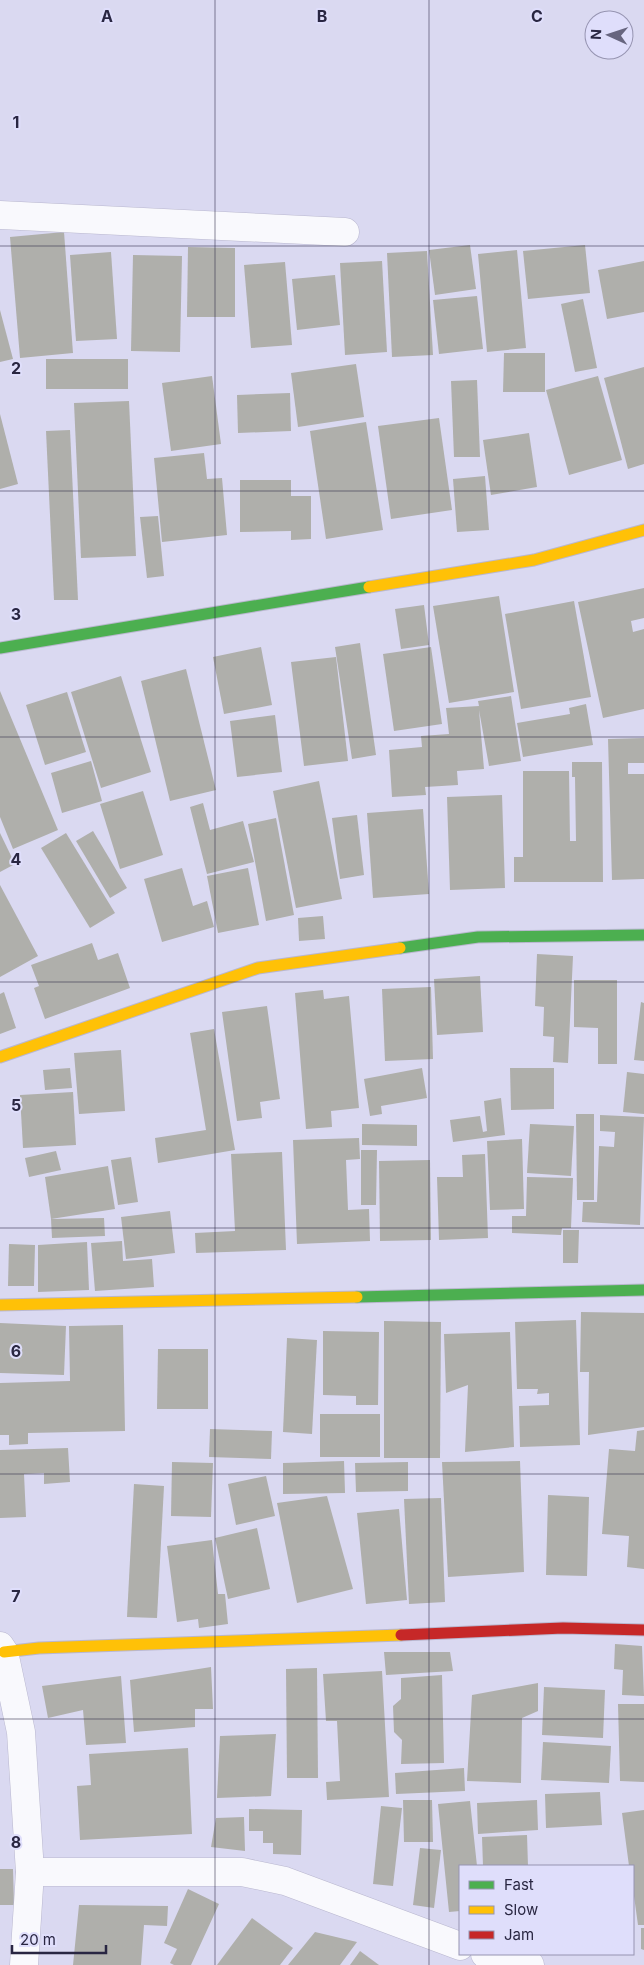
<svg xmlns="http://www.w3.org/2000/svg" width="644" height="1965" font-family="Inter,sans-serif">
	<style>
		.building { fill: #afafab }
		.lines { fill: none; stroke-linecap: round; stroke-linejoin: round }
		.street-casing { stroke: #b9b7cf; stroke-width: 29 }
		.fast-casing { stroke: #b9b7cf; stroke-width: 13 }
		.slow-casing { stroke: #b9b7cf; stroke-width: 13 }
		.jam-casing { stroke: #b9b7cf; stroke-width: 13 }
		.street { stroke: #f9f9fd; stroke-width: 28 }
		.fast { stroke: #4caf50; stroke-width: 11 }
		.slow { stroke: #ffc107; stroke-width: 11 }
		.jam { stroke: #c62828; stroke-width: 11 }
		.grid { fill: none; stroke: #292642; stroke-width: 1; stroke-opacity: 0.55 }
		.grid-label { font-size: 16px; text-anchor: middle; font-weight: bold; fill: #292642; stroke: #dfdefb; stroke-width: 4; stroke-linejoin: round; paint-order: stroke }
	</style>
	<rect width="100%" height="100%" fill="#dad9f1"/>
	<!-- building -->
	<g class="building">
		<polygon points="64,232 73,353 20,358 10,237"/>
		<polygon points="470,245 476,289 435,295 429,250"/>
		<polygon points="585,245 590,293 528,299 523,251"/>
		<polygon points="188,247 235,248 235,317 187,317"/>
		<polygon points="517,250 526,348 487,352 478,254"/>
		<polygon points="427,251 433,355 392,357 387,253"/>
		<polygon points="111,252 117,339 76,341 70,255"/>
		<polygon points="133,255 182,256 180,352 131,351"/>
		<polygon points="382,261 387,352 345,355 340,263"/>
		<polygon points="644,261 644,312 607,319 598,270"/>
		<polygon points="285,262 292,345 251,348 244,265"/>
		<polygon points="335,275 340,325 297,330 292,279"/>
		<polygon points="477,296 483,349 439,354 433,300"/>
		<polygon points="583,299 597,368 575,372 561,304"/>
		<polygon points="0,310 13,359 0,362"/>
		<polygon points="504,353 545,353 545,392 503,392"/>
		<rect x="46" y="359" width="82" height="30"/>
		<polygon points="356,364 364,417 298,427 291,373"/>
		<polygon points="644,367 644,464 628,469 604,378"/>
		<polygon points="212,376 221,444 171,451 162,383"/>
		<polygon points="598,376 622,460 569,475 546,390"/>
		<polygon points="477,380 480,457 454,457 451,381"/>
		<polygon points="290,393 291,431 238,433 237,395"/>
		<polygon points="129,401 136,556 81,558 74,403"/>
		<polygon points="0,414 18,484 0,489"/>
		<polygon points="439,418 452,510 391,519 378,426"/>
		<polygon points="366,422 383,530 326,539 310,431"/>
		<polygon points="70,430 78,600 54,600 46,431"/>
		<polygon points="529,433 537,487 491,495 483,440"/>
		<polygon points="204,453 207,479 222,478 227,535 162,542 154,458"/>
		<polygon points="485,476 489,530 457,532 453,479"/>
		<polygon points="240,480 291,480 291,496 311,496 311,539 291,540 291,531 240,532"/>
		<polygon points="158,516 164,576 147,578 140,517"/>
		<polygon points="644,588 644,618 631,621 633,632 644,629 644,709 603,718 578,602"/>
		<polygon points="499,596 514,692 449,703 433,606"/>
		<polygon points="574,601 591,697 521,709 505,614"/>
		<polygon points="424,605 429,645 401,649 395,609"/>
		<polygon points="360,643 376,755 352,759 335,647"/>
		<polygon points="261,647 272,705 224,714 213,657"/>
		<polygon points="431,647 442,724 394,731 383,654"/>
		<polygon points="336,657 348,761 304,766 291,662"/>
		<polygon points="186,669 216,790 170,801 141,681"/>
		<polygon points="121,676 151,772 101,788 71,692"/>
		<polygon points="0,691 58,830 13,849 0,817"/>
		<polygon points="67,692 86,752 45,765 26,705"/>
		<polygon points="511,696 521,761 489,766 479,710 484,769 457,771 458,785 425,787 426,795 392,797 389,750 422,747 421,736 449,734 446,708 479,706 478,701"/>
		<polygon points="586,704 593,745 523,757 517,723 570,714 569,708"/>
		<polygon points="275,715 282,772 237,777 230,721"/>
		<polygon points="644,738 644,763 628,763 628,774 644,774 644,879 612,880 608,739"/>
		<polygon points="91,761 102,801 62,813 51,773"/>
		<polygon points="572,762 602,762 603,882 514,882 514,857 523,857 523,771 569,771 570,841 576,841 575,777 572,777"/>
		<polygon points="319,781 342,899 296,908 273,791"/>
		<polygon points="143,791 163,855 120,869 100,804"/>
		<polygon points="502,795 505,888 450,890 447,797"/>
		<polygon points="203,803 210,830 243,821 254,862 207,874 190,807"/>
		<polygon points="423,809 429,894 373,898 367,813"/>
		<polygon points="357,815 364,875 340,879 332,818"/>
		<polygon points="276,818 294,915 266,921 248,824"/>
		<polygon points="93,831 127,888 110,898 76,841"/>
		<polygon points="0,833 15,864 0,872"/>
		<polygon points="66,833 115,913 90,928 41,848"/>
		<polygon points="182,868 193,906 207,901 214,927 162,942 144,879"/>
		<polygon points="248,868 259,925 218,933 207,876"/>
		<polygon points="0,885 38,956 0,977"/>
		<polygon points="323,916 325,939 299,941 298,918"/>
		<polygon points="92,943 98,960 118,953 130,988 45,1019 34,988 39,986 31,965"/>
		<polygon points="537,954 573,956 568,1063 553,1062 554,1037 543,1036 544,1007 535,1006"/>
		<polygon points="480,976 483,1032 437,1035 434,979"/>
		<polygon points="574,980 617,980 617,1064 598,1064 598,1028 574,1027"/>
		<polygon points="431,987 433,1059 385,1061 382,989"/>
		<polygon points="323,990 324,999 349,996 359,1108 331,1111 332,1127 306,1129 295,993"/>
		<polygon points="4,992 16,1028 0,1034 0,994"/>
		<polygon points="641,1002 644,1003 644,1061 634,1060"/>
		<polygon points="267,1006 280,1099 260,1102 262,1118 237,1121 222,1012"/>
		<polygon points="214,1029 235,1150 158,1163 155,1138 206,1130 190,1033"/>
		<polygon points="121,1050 125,1111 79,1114 74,1053"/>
		<polygon points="70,1068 72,1088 45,1090 43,1070"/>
		<polygon points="422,1068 427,1098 381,1106 382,1114 370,1116 364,1079"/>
		<polygon points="510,1068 554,1068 554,1109 511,1110"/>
		<polygon points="627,1072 644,1074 644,1114 623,1112"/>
		<polygon points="73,1092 76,1145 23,1148 20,1095"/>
		<polygon points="501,1098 505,1135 453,1142 450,1120 480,1116 483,1132 487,1131 484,1101"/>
		<polygon points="576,1114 594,1114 594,1200 577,1200"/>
		<polygon points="600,1115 644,1117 640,1225 582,1222 583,1202 597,1202 599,1146 614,1147 615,1132 600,1131"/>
		<polygon points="362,1124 417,1125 417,1146 362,1145"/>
		<polygon points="530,1124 574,1126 571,1176 527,1173"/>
		<polygon points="359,1138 360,1159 346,1160 348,1210 369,1209 370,1241 297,1244 293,1140"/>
		<polygon points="522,1139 524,1209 490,1210 487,1141"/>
		<polygon points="361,1150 377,1150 376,1205 361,1205"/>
		<polygon points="56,1151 61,1170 29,1177 25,1158"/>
		<polygon points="282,1152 286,1250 196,1253 195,1233 235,1231 231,1154"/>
		<polygon points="485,1154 488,1238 439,1240 437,1177 463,1177 462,1155"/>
		<polygon points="131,1157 138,1202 118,1205 111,1160"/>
		<polygon points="430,1160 431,1240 380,1241 379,1161"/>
		<polygon points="108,1166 115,1209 51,1219 45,1177"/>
		<polygon points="527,1177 573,1178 571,1228 562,1228 561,1235 512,1233 512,1216 526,1216"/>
		<polygon points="170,1211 175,1253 126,1259 121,1217"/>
		<polygon points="104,1218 105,1236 52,1238 51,1219"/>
		<polygon points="563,1230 579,1230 578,1263 563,1263"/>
		<polygon points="122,1241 123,1261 152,1259 154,1287 95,1291 91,1243"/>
		<polygon points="87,1242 89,1290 38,1292 38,1245"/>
		<polygon points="9,1244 35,1245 34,1286 8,1286"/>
		<polygon points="581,1312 644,1313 644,1427 588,1435 589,1372 580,1372"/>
		<polygon points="576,1320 580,1445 520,1447 519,1406 549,1405 549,1393 537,1394 538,1389 517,1389 515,1322"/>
		<polygon points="384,1321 441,1322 440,1458 384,1458"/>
		<polygon points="0,1323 66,1326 64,1375 0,1373"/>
		<polygon points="123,1325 125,1431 28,1433 28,1444 9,1445 9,1435 0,1435 0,1383 70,1381 69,1326"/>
		<polygon points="323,1331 379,1332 378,1405 356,1405 356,1396 323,1395"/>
		<polygon points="510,1332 514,1447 465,1452 468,1385 446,1393 444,1334"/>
		<polygon points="287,1338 317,1340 312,1434 283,1432"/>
		<polygon points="158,1349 208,1349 208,1409 157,1409"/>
		<rect x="320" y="1414" width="60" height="43"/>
		<polygon points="210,1429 272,1431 271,1459 209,1457"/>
		<polygon points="644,1430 644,1569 627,1567 629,1536 602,1534 609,1449 635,1451 637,1431"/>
		<polygon points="68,1448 70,1482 44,1484 44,1473 24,1474 26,1517 0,1518 0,1450"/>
		<polygon points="344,1461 345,1493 283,1494 283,1463"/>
		<polygon points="520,1461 524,1572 448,1577 442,1462"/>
		<polygon points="172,1462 213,1463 211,1517 171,1516"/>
		<polygon points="408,1462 408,1491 356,1492 355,1463"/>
		<polygon points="266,1476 275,1516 236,1525 228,1484"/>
		<polygon points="134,1484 164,1486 157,1618 127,1617"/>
		<polygon points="548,1495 589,1497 587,1576 546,1575"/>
		<polygon points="327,1496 353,1589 297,1603 277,1503"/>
		<polygon points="441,1498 445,1602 409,1604 404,1499"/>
		<polygon points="399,1509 407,1600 366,1604 357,1513"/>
		<polygon points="257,1528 270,1589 228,1599 215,1538"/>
		<polygon points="212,1540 218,1594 225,1594 228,1624 199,1628 198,1619 177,1622 167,1546"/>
		<polygon points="615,1644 642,1646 644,1696 622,1695 623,1670 614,1669"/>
		<polygon points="384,1652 450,1652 453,1671 386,1675"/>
		<polygon points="211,1667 213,1709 195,1709 195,1727 134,1732 130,1680"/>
		<polygon points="317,1668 318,1778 287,1778 286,1669"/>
		<polygon points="382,1671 389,1797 327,1800 326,1782 340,1781 337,1721 326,1721 323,1674"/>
		<polygon points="442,1675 444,1763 401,1764 402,1740 394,1732 393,1706 401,1699 401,1678"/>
		<polygon points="121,1676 126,1743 86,1745 83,1710 48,1718 42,1686"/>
		<polygon points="538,1683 538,1711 522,1718 521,1783 467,1781 472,1695"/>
		<polygon points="544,1687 605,1690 603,1738 542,1735"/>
		<polygon points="618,1704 644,1704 644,1782 620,1781"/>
		<polygon points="276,1734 271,1796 217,1798 220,1736"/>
		<polygon points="543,1742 611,1746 609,1783 541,1780"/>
		<polygon points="188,1748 192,1834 80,1840 77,1786 91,1785 89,1754"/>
		<polygon points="464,1768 465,1791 396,1794 395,1773"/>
		<polygon points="600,1792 602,1825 546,1828 545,1794"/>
		<polygon points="403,1800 432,1800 433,1842 404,1842"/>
		<polygon points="537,1800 538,1830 478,1834 477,1803"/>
		<polygon points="470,1801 477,1866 460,1866 460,1911 449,1912 438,1804"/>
		<polygon points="381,1806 402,1808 393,1886 373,1884"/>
		<polygon points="249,1809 302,1810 301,1855 273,1854 273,1843 263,1843 263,1831 249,1831"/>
		<polygon points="644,1810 644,1925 638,1925 633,1889 633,1866 629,1866 622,1813"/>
		<polygon points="244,1817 245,1851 211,1847 216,1818"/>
		<polygon points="527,1835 528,1866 483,1866 482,1837"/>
		<polygon points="420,1848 441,1850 434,1908 413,1905"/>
		<polygon points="0,1869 13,1869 14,1905 0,1905"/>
		<polygon points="188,1889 219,1904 191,1965 174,1965 170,1963 177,1949 164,1943"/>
		<polygon points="79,1905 168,1906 167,1926 144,1925 141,1965 73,1965"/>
		<polygon points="252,1918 293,1948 280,1965 217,1965"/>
		<polygon points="641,1928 644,1928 644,1950 641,1949"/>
		<polygon points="315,1932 357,1942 340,1965 288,1965"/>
		<polygon points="360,1951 379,1965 350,1965"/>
	</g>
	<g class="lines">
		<defs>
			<g id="street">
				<polyline points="0,215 345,232"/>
				<polyline points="0,1646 4,1652 21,1732 30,1872"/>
				<polyline points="485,1954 530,1965"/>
				<polyline points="24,1965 30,1872 242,1872 285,1881 460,1946"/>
			</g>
			<g id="fast">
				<polyline points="0,648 369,587"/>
				<polyline points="400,948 478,937 644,935"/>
				<polyline points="357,1297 644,1290"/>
			</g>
			<g id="slow">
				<polyline points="369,587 534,560 644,530"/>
				<polyline points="0,1057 258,968 400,948"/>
				<polyline points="0,1305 357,1297"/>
				<polyline points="4,1652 39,1648 401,1635"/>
			</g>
			<polyline id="jam" points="401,1635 563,1628 644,1630"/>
		</defs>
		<!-- street casing -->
		<use href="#street" class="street-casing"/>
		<!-- fast casing -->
		<use href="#fast" class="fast-casing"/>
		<!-- slow casing -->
		<use href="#slow" class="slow-casing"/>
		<!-- jam casing -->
		<use href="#jam" class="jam-casing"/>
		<!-- street -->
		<use href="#street" class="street"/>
		<!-- fast -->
		<use href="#fast" class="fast"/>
		<!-- slow -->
		<use href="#slow" class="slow"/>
		<!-- jam -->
		<use href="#jam" class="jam"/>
	</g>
	<!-- grid -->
	<path class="grid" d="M215,0V1965M429,0V1965M0,246H644M0,491H644M0,737H644M0,982H644M0,1228H644M0,1474H644M0,1719H644"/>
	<g class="grid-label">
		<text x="107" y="22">A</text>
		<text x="322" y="22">B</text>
		<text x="537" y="22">C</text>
		<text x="16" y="128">1</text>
		<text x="16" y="374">2</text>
		<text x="16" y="620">3</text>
		<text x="16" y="865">4</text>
		<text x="16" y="1111">5</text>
		<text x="16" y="1357">6</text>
		<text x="16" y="1602">7</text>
		<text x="16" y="1848">8</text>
	</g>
	<!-- legend -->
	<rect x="459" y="1865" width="175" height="90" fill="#dfdefb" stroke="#9694b1"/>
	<rect x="469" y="1881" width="25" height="8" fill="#4caf50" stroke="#9694b1"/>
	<text x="504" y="1890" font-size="15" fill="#292642">Fast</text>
	<rect x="469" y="1906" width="25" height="8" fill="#ffc107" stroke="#9694b1"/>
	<text x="504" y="1915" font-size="15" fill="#292642">Slow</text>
	<rect x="469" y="1931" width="25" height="8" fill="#c62828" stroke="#9694b1"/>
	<text x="504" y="1940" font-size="15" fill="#292642">Jam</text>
	<!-- north arrow -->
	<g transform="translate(609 35) rotate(273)"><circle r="24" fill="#dfdefb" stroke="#9694b1"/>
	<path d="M0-4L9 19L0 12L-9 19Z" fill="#67657f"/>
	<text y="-8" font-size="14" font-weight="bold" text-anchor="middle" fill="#292642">N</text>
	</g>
	<!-- scale -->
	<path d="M12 1945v8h94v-8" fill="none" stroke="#292642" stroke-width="2.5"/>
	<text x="20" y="1945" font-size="15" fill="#292642" stroke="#dfdefb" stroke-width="4" paint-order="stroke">20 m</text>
</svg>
